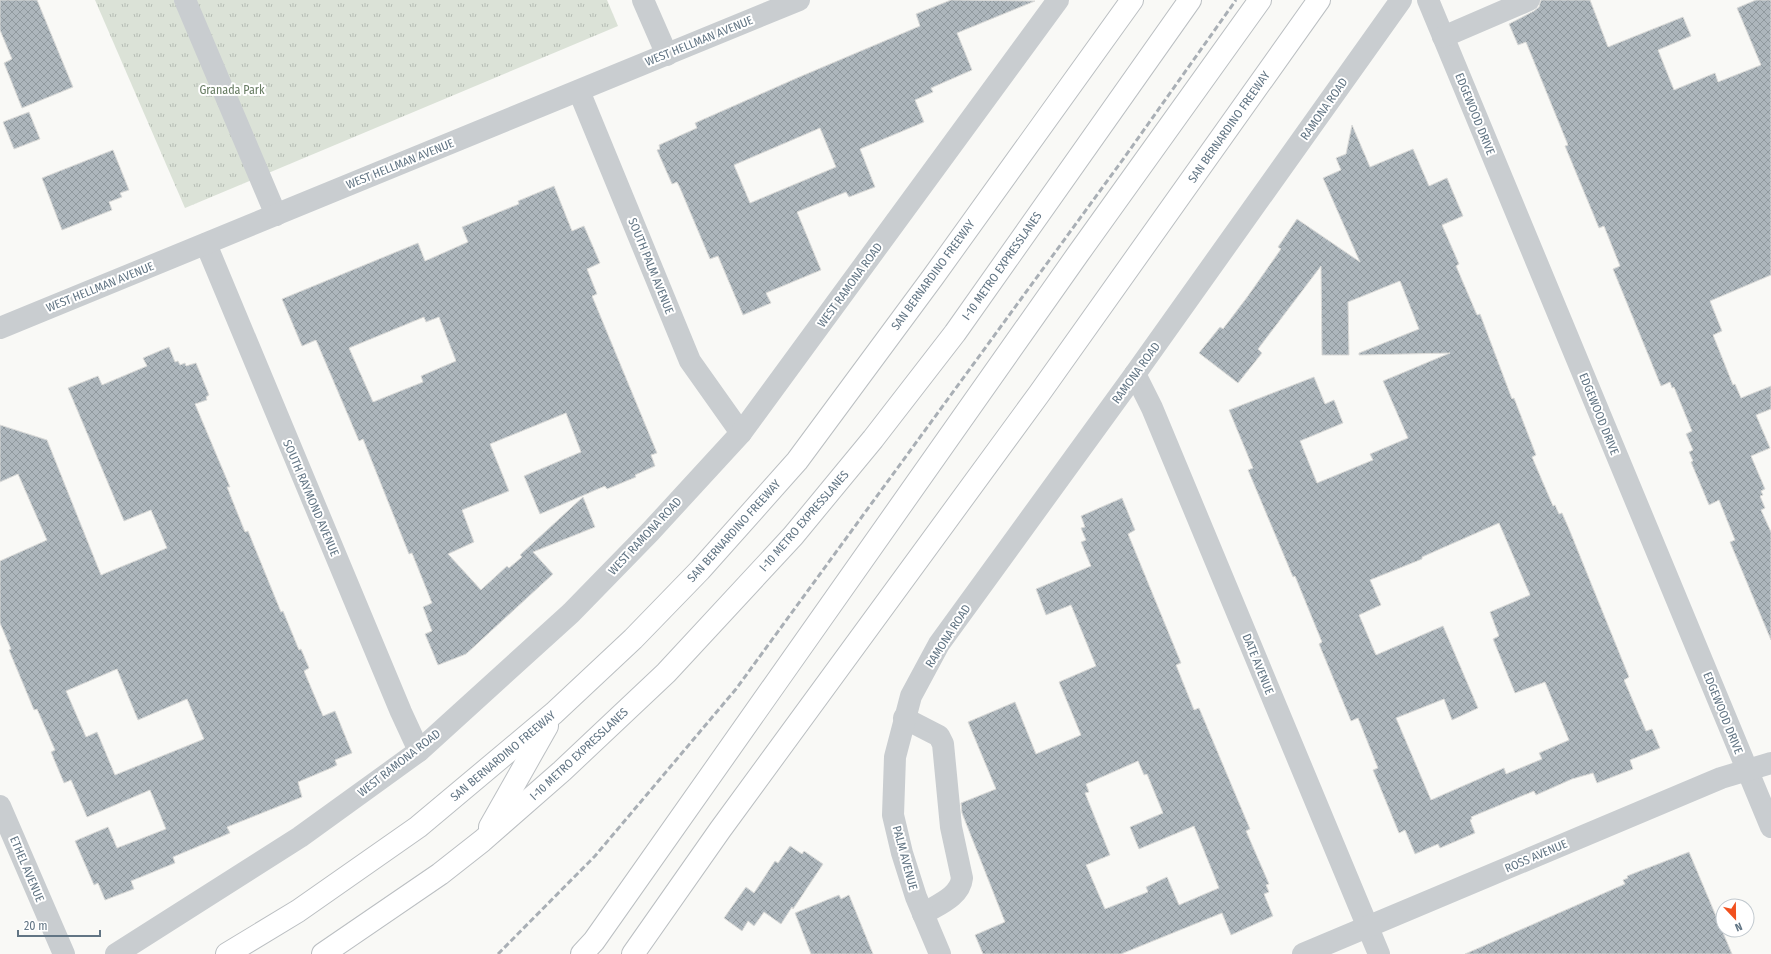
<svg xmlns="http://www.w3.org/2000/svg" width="1771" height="954" font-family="'Fira Sans Condensed',sans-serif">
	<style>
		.park { fill: url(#park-tufts) }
		.building { fill: url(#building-cross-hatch); stroke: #dbdbd9; fill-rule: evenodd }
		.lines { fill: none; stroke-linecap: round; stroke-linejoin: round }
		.highway-casing { stroke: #bbbfc2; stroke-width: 24 }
		.minor { stroke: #c9cdd0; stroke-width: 22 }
		.highway { stroke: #fff; stroke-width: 22 }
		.rail { stroke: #a9afb5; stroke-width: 3; stroke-dasharray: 6 3; stroke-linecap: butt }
		.labels { text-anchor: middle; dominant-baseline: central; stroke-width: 4; stroke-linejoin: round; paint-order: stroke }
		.street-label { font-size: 12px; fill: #627584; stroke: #fff }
		.park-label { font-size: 12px; fill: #667b61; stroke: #fff }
	</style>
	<defs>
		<pattern id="park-tufts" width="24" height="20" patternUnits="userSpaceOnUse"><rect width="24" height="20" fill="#dbe2d7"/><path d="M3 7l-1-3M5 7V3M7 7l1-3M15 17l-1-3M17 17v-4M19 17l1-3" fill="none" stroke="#b5bcb4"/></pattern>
		<pattern id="building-cross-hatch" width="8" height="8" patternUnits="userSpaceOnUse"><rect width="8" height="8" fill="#adb6bc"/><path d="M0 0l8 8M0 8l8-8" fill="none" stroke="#90999e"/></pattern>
	</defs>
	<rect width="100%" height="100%" fill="#f9f9f6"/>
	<!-- park -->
	<polygon class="park" points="95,0 607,0 618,26 185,208"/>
	<!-- building -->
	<g class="building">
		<polygon points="0,0 37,0 73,87 22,108 4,63 12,59 0,30"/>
		<path d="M951,0L1035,1L957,33L972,70L931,88L933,92L915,100L924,122L860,149L875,187L849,197L846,192L797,212L821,270L766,293L771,303L743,315L718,256L710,259L680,188L677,182L672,184L657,150L660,149L659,145L697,128L695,123L797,78L920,26L916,14ZM820,128L836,167L750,203L734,165Z"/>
		<polygon points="1541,0 1590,0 1608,47 1683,17 1691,36 1658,50 1674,90 1715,73 1718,82 1761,65 1737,8 1756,0 1771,0 1771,275 1710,301 1722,331 1713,335 1733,385 1735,384 1741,398 1771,386 1771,409 1756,415 1770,448 1751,456 1765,489 1761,491 1763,495 1760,496 1765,508 1761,510 1771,532 1771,640 1730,542 1735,540 1719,500 1709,505 1691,462 1693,461 1689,452 1693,450 1686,434 1692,431 1674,387 1672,388 1670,382 1661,386 1613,269 1620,266 1604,226 1599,228 1565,146 1568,145 1526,42 1518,45 1509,24 1534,11 1539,7"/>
		<polygon points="29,112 40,139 14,149 3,122"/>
		<path d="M1352,125L1370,167L1413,149L1429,186L1447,178L1463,216L1442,225L1459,264L1456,266L1477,315L1480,314L1512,399L1514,398L1536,455L1532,457L1553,506L1555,505L1559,514L1562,513L1569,529L1629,677L1624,680L1646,731L1652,729L1660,748L1630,760L1633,769L1597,783L1593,773L1572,779L1536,795L1534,791L1471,817L1472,819L1470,820L1475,833L1440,848L1438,844L1415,854L1405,830L1399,833L1373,770L1378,768L1358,718L1351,721L1319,644L1322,642L1295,576L1293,577L1248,470L1253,468L1229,410L1314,377L1325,404L1334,400L1343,423L1300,441L1317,483L1373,460L1370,454L1408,438L1383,381L1450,353L1359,355V353L1419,329L1400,281L1348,302L1349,355H1322L1321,266L1258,349L1262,353L1238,383L1199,353L1220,327L1223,329L1248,296L1281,249L1278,247L1297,219L1360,262L1323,178L1341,170L1336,158L1346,154ZM1499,523L1530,595L1490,612L1499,636L1493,639L1515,693L1545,682L1569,740L1539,753L1542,759L1506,774L1504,768L1431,800L1396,718L1444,699L1452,720L1478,708L1443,626L1376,655L1359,615L1381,605L1370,580L1422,559V557Z"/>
		<polygon points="113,150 129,190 120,193 122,197 109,202 112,210 62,230 42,178"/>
		<path d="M554,186L572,231L584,226L600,263L587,269L597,294L592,296L657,453L651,455L655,466L635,475L636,477L607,489L605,486L540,514L524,476L581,452L566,413L490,444L509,491L462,510L474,542L448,554L481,590L507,566L509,568L522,557L520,555L583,497L595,527L533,552L553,574L466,654L438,665L425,634L432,631L423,607L432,603L412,553L409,554L363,439L359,441L316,340L302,346L282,299L418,243L425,261L468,242L462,227L519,204L518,201ZM424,317L426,322L439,317L456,361L421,376L423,382L373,402L349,348Z"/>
		<path d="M169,347L175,362L178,361L180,365L185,363L186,366L196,363L209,395L206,397L207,400L195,404L230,487H227L245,532L248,531L281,612L283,611L299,650L301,649L309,668L304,671L323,716L335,711L352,753L335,760L337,765L331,768L298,782L302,797L227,827L230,833L173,857L175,863L131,881L134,889L105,900L98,883L94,885L75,841L108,827L117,848L166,829L150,790L87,817L71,780L64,783L51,752L55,750L37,709L34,710L9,650L11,649L0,623V561L47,540L18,474L0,482V425L47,440L101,575L167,548L151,510L124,521L68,388L98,376L102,385L147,366L143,358ZM117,669L138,720L187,699L204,739L115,775L97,732L86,737L66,691Z"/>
		<path d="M1122,498L1135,530L1128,534L1181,663L1176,665L1194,710L1199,708L1250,829L1246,831L1269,884L1266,885L1269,892L1264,894L1273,916L1231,935L1222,913L1121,954H983L975,935L1005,922L962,813L961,803L996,789L968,722L1015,702L1036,754L1081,735L1059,682L1096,666L1071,605L1046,615L1036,589L1091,566L1081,542L1086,540L1081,528L1085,527L1081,516ZM1138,761L1144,775L1147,774L1163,813L1130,827L1139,849L1194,826L1219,888L1179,905L1167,877L1146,887L1148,892L1105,909L1086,865L1110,855L1085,793L1089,792L1086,784Z"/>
		<polygon points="790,846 802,854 804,851 823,864 793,909 792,907 781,924 764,912 754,926 748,921 742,931 724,918 746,887 754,893 775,861 778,863"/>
		<polygon points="1689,852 1732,954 1465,954 1625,884 1623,880 1628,878 1627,876"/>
		<polygon points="839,895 841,899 849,895 873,954 811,954 795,913"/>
	</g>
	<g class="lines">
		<defs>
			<g id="highway">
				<polyline points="490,827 547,726"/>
				<polyline points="227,954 298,911 418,827 554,713 633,639 700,570 797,461 933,277 1132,0"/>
				<polyline points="323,954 440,874 482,841 562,771 666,673 793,536 873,439 955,333 1190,0"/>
				<polyline points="582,954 594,941 1078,254 1260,0"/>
				<polyline points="633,954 720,830 1039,394 1319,0"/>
			</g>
		</defs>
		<!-- highway casing -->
		<use href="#highway" class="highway-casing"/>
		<!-- minor -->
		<g class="minor">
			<polyline points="185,0 276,215"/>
			<polyline points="643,0 667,55"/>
			<polyline points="1428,0 1771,827"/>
			<polyline points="1443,37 1529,0"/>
			<polyline points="579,91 690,361 741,433"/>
			<polyline points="206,244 401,712 419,751"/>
			<polyline points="0,328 799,0"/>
			<polyline points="1135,374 1152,408 1379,954"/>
			<path d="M904,718L939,736L943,744L951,827L962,878C960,897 937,905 923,914"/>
			<polyline points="0,806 64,954"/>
			<polyline points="116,954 300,837 419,751 571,613 650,532 741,433 1058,0"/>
			<polyline points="940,954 916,897 902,853 893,815 895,757 911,696 939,644 1135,374 1401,0"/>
			<polyline points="1303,954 1721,778 1771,763"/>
		</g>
		<!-- highway -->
		<use href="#highway" class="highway"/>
		<!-- rail -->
		<polyline class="rail" points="498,954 595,856 736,689 1124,158 1236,0"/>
	</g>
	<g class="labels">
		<!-- street labels -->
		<g class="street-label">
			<text transform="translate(699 41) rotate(-22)">WEST HELLMAN AVENUE</text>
			<text transform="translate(1324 109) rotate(-55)">RAMONA ROAD</text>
			<text transform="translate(1475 114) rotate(68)">EDGEWOOD DRIVE</text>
			<text transform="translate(1229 127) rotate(-55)">SAN BERNARDINO FREEWAY</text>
			<text transform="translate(400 164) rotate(-22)">WEST HELLMAN AVENUE</text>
			<text transform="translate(651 266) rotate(68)">SOUTH PALM AVENUE</text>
			<text transform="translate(1002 266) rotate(-55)">I-10 METRO EXPRESSLANES</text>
			<text transform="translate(933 275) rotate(-54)">SAN BERNARDINO FREEWAY</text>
			<text transform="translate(850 285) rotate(-54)">WEST RAMONA ROAD</text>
			<text transform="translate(100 287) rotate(-22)">WEST HELLMAN AVENUE</text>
			<text transform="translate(1136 373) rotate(-54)">RAMONA ROAD</text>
			<text transform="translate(1599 414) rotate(68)">EDGEWOOD DRIVE</text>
			<text transform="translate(311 498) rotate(67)">SOUTH RAYMOND AVENUE</text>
			<text transform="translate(804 521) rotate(-49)">I-10 METRO EXPRESSLANES</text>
			<text transform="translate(734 531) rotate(-48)">SAN BERNARDINO FREEWAY</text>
			<text transform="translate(645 536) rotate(-47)">WEST RAMONA ROAD</text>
			<text transform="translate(948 636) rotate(-57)">RAMONA ROAD</text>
			<text transform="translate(1258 664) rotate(68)">DATE AVENUE</text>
			<text transform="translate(1723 713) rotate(68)">EDGEWOOD DRIVE</text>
			<text transform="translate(579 754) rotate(-43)">I-10 METRO EXPRESSLANES</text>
			<text transform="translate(503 756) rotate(-40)">SAN BERNARDINO FREEWAY</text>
			<text transform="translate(399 763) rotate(-38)">WEST RAMONA ROAD</text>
			<text transform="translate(1536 856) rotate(-23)">ROSS AVENUE</text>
			<text transform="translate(905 858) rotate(75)">PALM AVENUE</text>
			<text transform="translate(27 869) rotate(67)">ETHEL AVENUE</text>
		</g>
		<!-- park labels -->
		<g class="park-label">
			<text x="232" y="90">Granada Park</text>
		</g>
	</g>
	<!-- north arrow -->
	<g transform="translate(1735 918) rotate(158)"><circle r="19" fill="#ffffff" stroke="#c0c8ce"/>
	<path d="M0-3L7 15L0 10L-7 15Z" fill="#f1501e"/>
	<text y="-6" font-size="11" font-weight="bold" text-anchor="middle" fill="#627584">N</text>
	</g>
	<!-- scale -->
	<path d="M18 930v6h82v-6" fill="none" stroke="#627584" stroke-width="2"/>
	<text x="24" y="930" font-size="12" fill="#627584" stroke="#ffffff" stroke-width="3" paint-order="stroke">20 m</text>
</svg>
